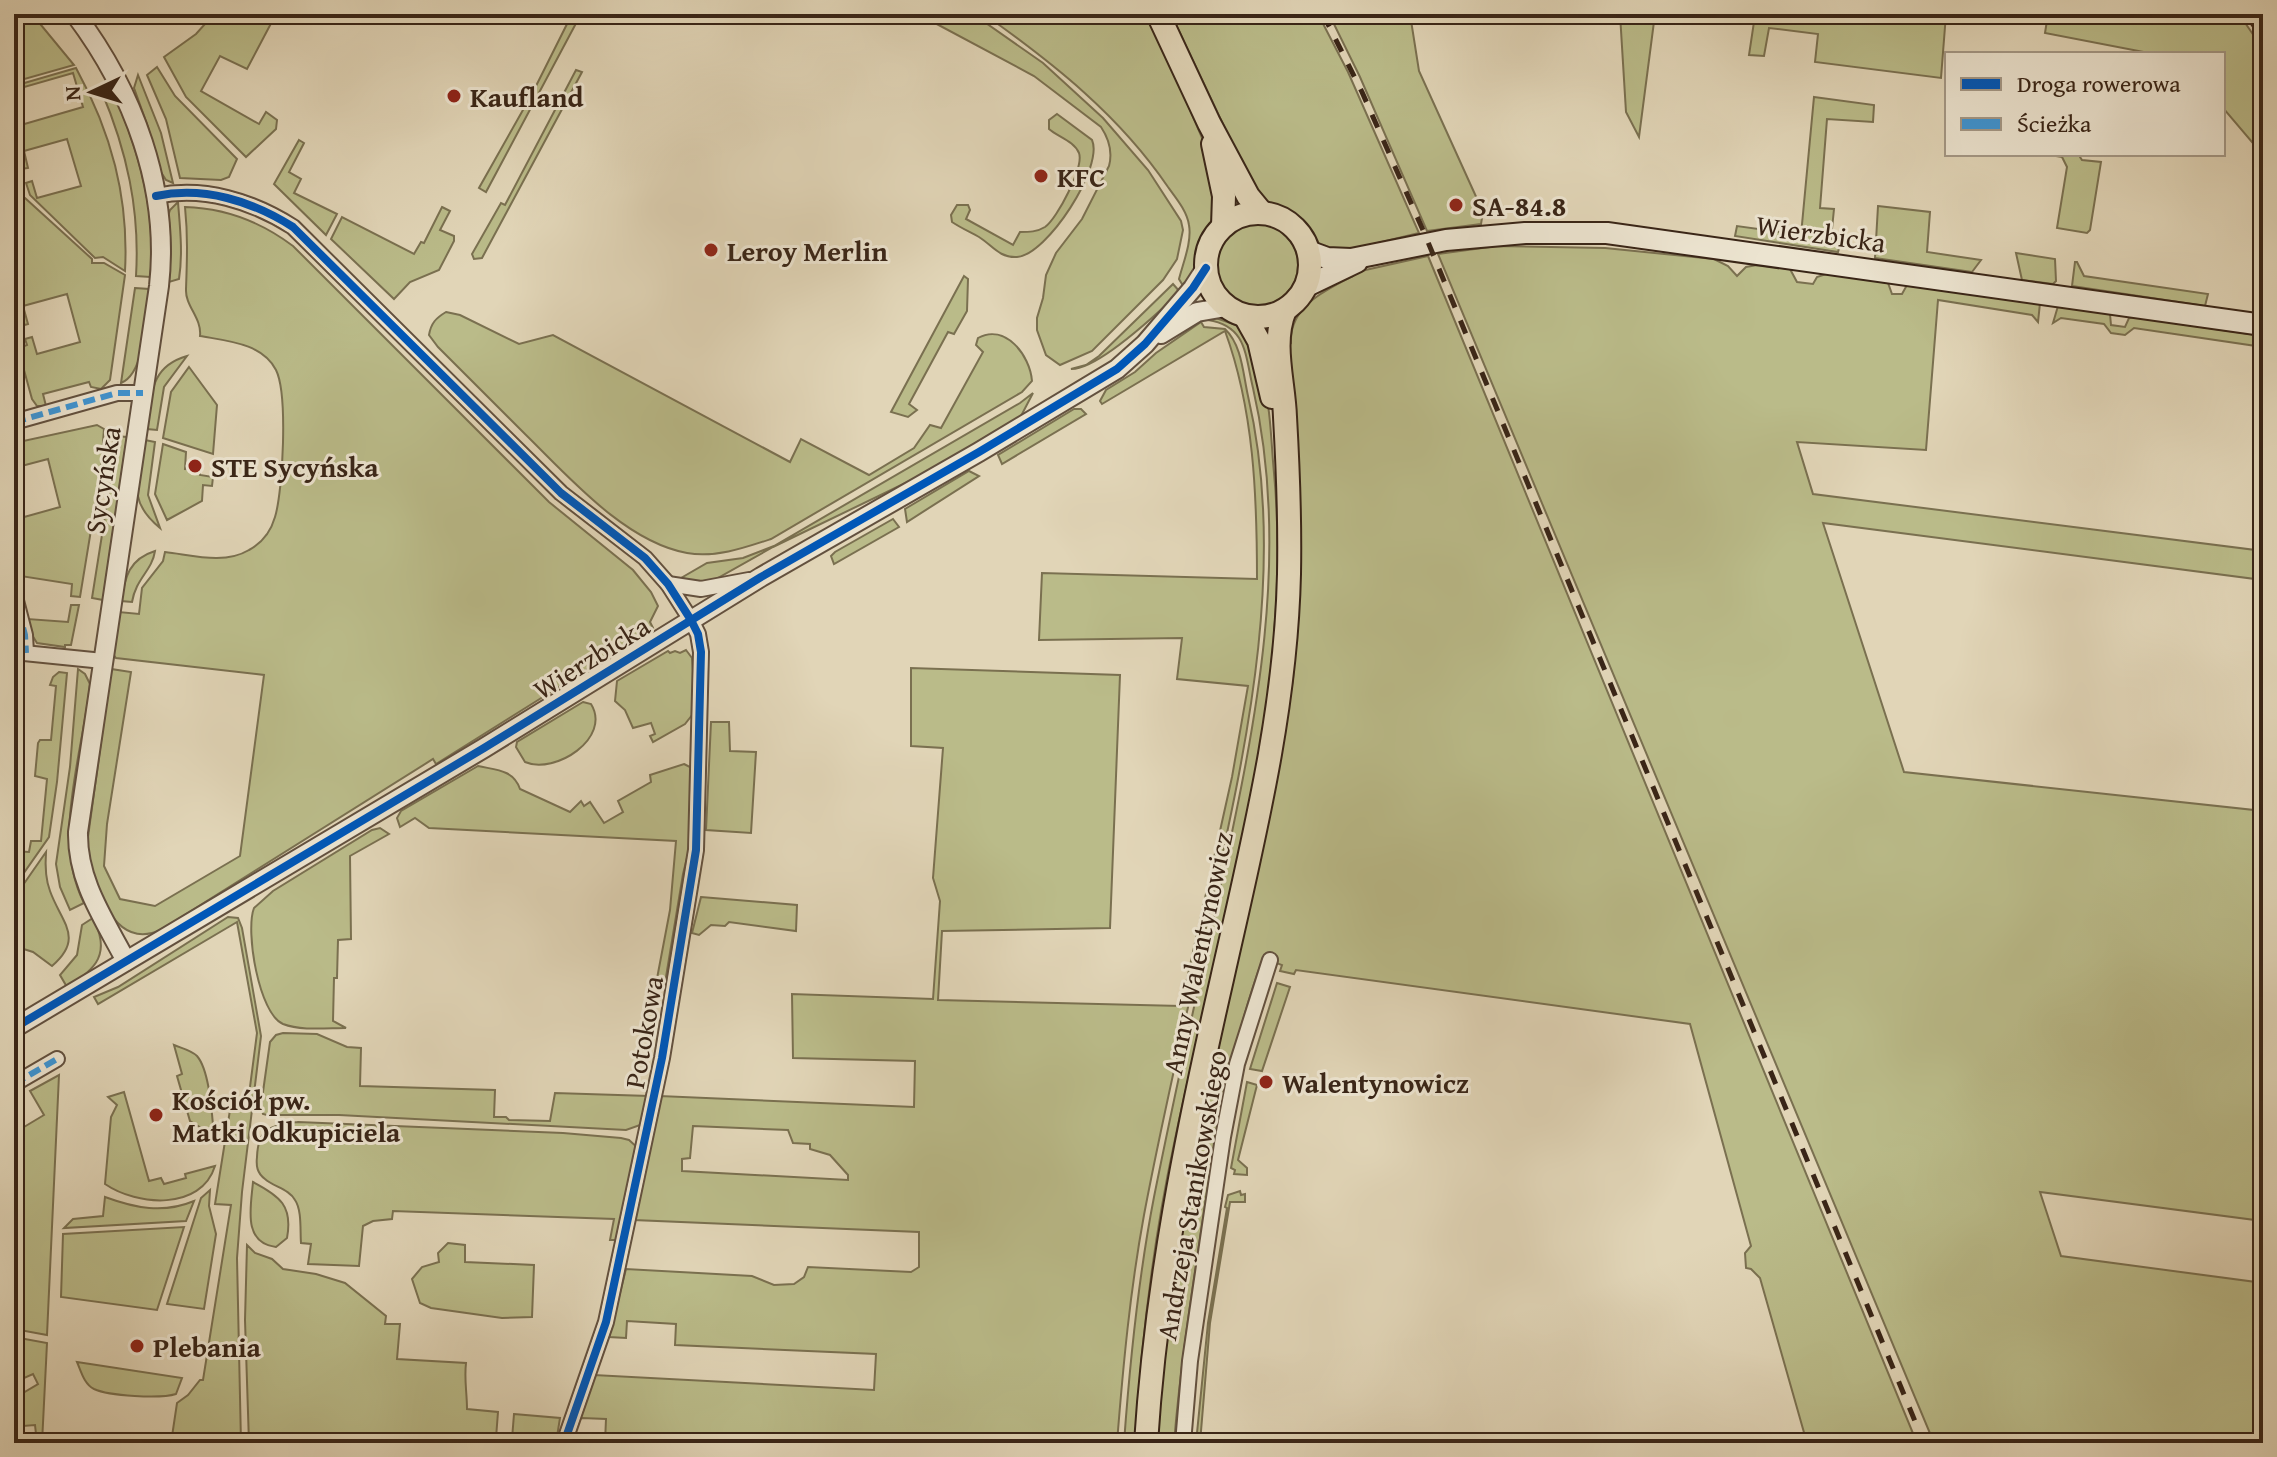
<svg xmlns="http://www.w3.org/2000/svg" width="2277" height="1457" font-family="'Gentium Book Plus',serif">
	<style>
		.green { fill: #babb89; stroke: #7a7050; stroke-width: 2; fill-rule: evenodd }
		.lines { fill: none; stroke-linecap: round; stroke-linejoin: round }
		.minor-casing { stroke: #63513f; stroke-width: 18 }
		.tertiary-casing { stroke: #63513f; stroke-width: 22 }
		.secondary-casing { stroke: #392517; stroke-width: 24 }
		.primary-casing { stroke: #392517; stroke-width: 26 }
		.minor { stroke: #ece4d0; stroke-width: 14 }
		.tertiary { stroke: #ece4d0; stroke-width: 18 }
		.secondary { stroke: #ece4d0; stroke-width: 20 }
		.primary { stroke: #e1d5b7; stroke-width: 22 }
		.rail { stroke: #392517; stroke-width: 5; stroke-dasharray: 14 14; stroke-linecap: butt }
		.quiet { stroke: #3e95d4; stroke-width: 6; stroke-dasharray: 12 6; stroke-linecap: butt }
		.cycleway-casing { stroke: #ece4d0; stroke-width: 13 }
		.cycleway { stroke: #0057b8; stroke-width: 8 }
		.poi-dot { fill: #8f2418; stroke: #ece4d0; stroke-width: 3 }
		.labels { text-anchor: middle; dominant-baseline: central; stroke-width: 6; stroke-linejoin: round; paint-order: stroke }
		.poi-label { font-size: 28px; font-weight: bold; fill: #392517; stroke: #ece4d0; text-anchor: start }
		.street-label { font-size: 28px; fill: #392517; stroke: #ece4d0 }
	</style>
	<rect width="100%" height="100%" fill="#e1d5b7"/>
	<filter id="stains"><feTurbulence type="fractalNoise" baseFrequency=".0025" numOctaves="4"/><feColorMatrix values="0 0 0 0 .2 0 0 0 0 .09 0 0 0 0 .02 0 0 0 .5 -.17"/></filter>
	<radialGradient id="worn" r=".72"><stop offset=".6" stop-color="#630" stop-opacity="0"/><stop offset="1" stop-color="#630" stop-opacity=".3"/></radialGradient>
	<!-- green -->
	<g class="green">
		<polygon points="14,14 32,14 74,65 14,82"/>
		<polygon points="214,14 276,14 247,69 220,56 201,91 259,124 266,112 277,120 276,129 246,157 186,97 164,57 196,34"/>
		<polygon points="572,14 581,14 486,192 479,188 532,94"/>
		<path d="M918,14H973L1043,63L1103,118L1148,170L1181,221L1183,230L1177,259L1163,280L1092,351L1060,365L1046,355L1037,330V318L1043,298L1046,275L1056,253L1082,219L1109,166C1113,151 1109,139 1101,127L1034,76Z"/>
		<path d="M984,14H1146L1165,50L1205,145L1215,177L1214,223L1206,232L1196,270L1185,289L1179,279C1183,263 1192,242 1189,225C1187,211 1176,198 1168,187C1119,115 1054,64 984,14Z"/>
		<polygon points="1171,14 1318,14 1348,72 1419,233 1340,252 1319,247 1297,219 1279,208 1264,203 1255,192"/>
		<polygon points="1329,14 1410,14 1419,71 1483,212 1481,224 1427,231 1360,77"/>
		<polygon points="1620,14 1655,14 1639,137 1626,112"/>
		<polygon points="1680,14 1946,14 1941,78 1815,62 1818,34 1769,28 1764,56 1749,55 1754,22"/>
		<polygon points="2048,14 2239,14 2263,49 2263,155 2223,108 2223,54 2154,54 2045,33"/>
		<polygon points="157,67 175,96 237,159 229,177 221,180 180,178 166,119 147,75"/>
		<path d="M76,68C111,132 129,197 125,271L103,257L95,258L30,195L26,183L32,181L37,198L81,186L67,139L24,151L28,168L14,170V127L83,107L73,73L14,90V86Z"/>
		<polygon points="576,70 582,72 482,258 474,259 472,254 501,203 505,205"/>
		<polygon points="138,75 161,133 173,183 166,180 159,169 148,127 134,88"/>
		<path d="M110,85C137,144 158,212 150,277L136,276C140,210 127,151 101,90Z"/>
		<polygon points="1814,97 1874,105 1873,122 1827,119 1820,208 1834,209 1831,239 1841,241 1838,252 1735,236 1737,226 1801,235"/>
		<path d="M1057,114L1092,140C1104,167 1047,255 1017,257C999,258 992,245 979,237C970,232 961,228 952,222L951,215L957,205H968L970,210L966,219L1013,245L1020,232C1029,232 1037,232 1045,227C1057,219 1084,167 1079,153C1074,141 1058,137 1049,129V120Z"/>
		<polygon points="299,140 304,143 289,172 301,179 294,193 337,214 326,235 274,184"/>
		<polygon points="2044,154 2078,154 2082,160 2101,162 2090,230 2087,233 2057,228 2067,167 2062,157"/>
		<polygon points="25,198 92,259 92,263 104,263 125,275 110,380 101,389 91,387 89,382 43,394 46,406 37,406 32,399 19,352 22,347 27,345 25,339 32,337 37,354 80,342 67,294 23,306 28,324 14,328 14,207 16,199"/>
		<path d="M178,202C180,228 183,253 179,279L169,282L171,248L168,216L170,210Z"/>
		<polygon points="1878,206 1930,212 1927,252 1981,260 1972,272 1875,258"/>
		<path d="M185,207C225,208 261,222 293,246L549,502L633,570L651,592L658,606L650,622L653,628L436,764L433,759L175,921C168,925 160,931 152,933C108,944 92,875 87,844L111,669L131,672L107,824L104,866L120,899L155,906L240,856L264,675L116,658L113,654L119,612L139,614L142,588L163,561L165,552C192,555 224,565 249,550C262,543 271,531 275,517C283,491 288,394 276,370C262,343 227,341 200,336C202,318 185,306 186,289C187,261 188,236 185,207Z"/>
		<polygon points="442,207 450,211 440,230 454,236 454,241 439,270 410,282 394,299 331,239 342,217 414,254 421,242 424,243"/>
		<circle cx="1257" cy="265" r="41"/>
		<polygon points="1497,246 1605,248 1714,259 1728,266 1737,276 1746,267 1757,265 1790,269 1797,282 1813,284 1817,277 1829,273 1888,283 1892,294 1902,294 1907,285 2040,303 2038,322 2032,315 1938,300 1926,450 1797,442 1813,494 2263,551 2263,580 1823,523 1904,772 2263,811 2263,1221 2040,1192 2061,1256 2263,1283 2263,1443 1934,1443 1438,254"/>
		<polygon points="2016,253 2055,259 2056,281 2053,284 2022,280"/>
		<path d="M1428,256L1917,1443H1807L1760,1278L1751,1269L1746,1268L1745,1253L1751,1246L1690,1024L1296,970L1294,974L1280,971L1282,965L1263,958C1231,1045 1216,1133 1202,1225C1191,1297 1180,1370 1174,1443H1155L1169,1312L1186,1198L1277,775L1293,679L1300,558L1285,345L1291,343C1289,307 1325,290 1353,276L1352,273Z"/>
		<polygon points="2075,262 2077,262 2084,276 2208,294 2205,306 2072,286"/>
		<polygon points="964,276 968,279 967,311 954,334 948,332 909,404 917,410 908,417 891,412"/>
		<path d="M1173,284L1180,292C1159,312 1097,370 1071,369L1086,365L1099,356Z"/>
		<path d="M135,288L149,289C146,314 146,373 121,383Z"/>
		<polygon points="2058,306 2110,314 2111,325 2125,327 2129,318 2133,317 2263,336 2263,347 2134,328 2125,335 2111,333 2104,324 2061,318 2053,323"/>
		<path d="M446,312L460,315L519,344L553,335L790,462L801,439L869,475L914,448L930,425L941,428L983,352L976,345L978,338C1005,323 1030,355 1032,381L1022,392L771,539C744,548 715,558 687,553C625,542 568,476 525,434C496,405 467,376 438,347L429,335C431,323 436,318 446,312Z"/>
		<path d="M1216,318L1239,326L1244,332C1250,347 1257,362 1262,377C1271,407 1271,442 1274,473C1295,698 1219,925 1174,1144C1153,1242 1141,1343 1135,1443H1124C1130,1360 1138,1279 1154,1197C1175,1092 1198,988 1221,884C1256,722 1291,553 1253,388C1245,355 1247,326 1208,320Z"/>
		<path d="M1201,322L1204,327L1225,329C1242,345 1243,374 1248,396C1286,559 1249,736 1213,897C1189,1003 1164,1109 1144,1215C1130,1291 1123,1367 1117,1443H605L606,1419L582,1418L577,1421L594,1375L874,1390L876,1354L675,1345L676,1324L627,1321L626,1338L609,1337L626,1269L752,1276L774,1285L794,1284L804,1277L808,1267L911,1272L919,1267V1232L634,1220L660,1096L914,1107L915,1061L793,1058L792,994L933,999L940,901L933,878L943,748L911,746V668L1120,675L1110,928L942,931L938,1000L1181,1006L1232,777L1248,686L1177,679L1182,638L1039,640L1042,573L1257,579C1257,496 1254,410 1225,331L1102,404L1100,401L1106,390L1135,372L1156,353ZM693,1126L788,1130L793,1143L810,1144V1149L830,1155L848,1175V1180L682,1171V1159L690,1158Z"/>
		<path d="M187,356L164,387L157,430L147,429C152,395 149,367 187,356Z"/>
		<polygon points="189,367 217,405 213,454 163,438 171,392"/>
		<polygon points="1033,393 1021,416 922,475 773,547 716,579 699,582 681,578 707,563 743,558 774,546 1020,403"/>
		<polygon points="1074,409 1081,409 1086,414 1002,464 998,455"/>
		<polygon points="97,425 104,429 101,469 80,597 71,596 72,584 14,575 14,509 17,519 60,507 48,459 14,468 14,443"/>
		<polygon points="114,436 127,437 103,600 92,598 111,478"/>
		<path d="M145,440L155,442L148,495L160,528C125,499 139,480 145,440Z"/>
		<polygon points="163,444 186,452 185,469 200,470 200,475 213,477 212,486 203,485 202,501 167,520 155,494"/>
		<polygon points="969,471 979,476 907,522 905,509"/>
		<polygon points="893,519 899,527 834,564 831,556 835,552"/>
		<path d="M155,551C152,571 136,578 132,602L121,601C125,577 129,559 155,551Z"/>
		<polygon points="71,605 79,605 71,645 65,645 65,647 37,643 32,635 28,619 68,622"/>
		<polygon points="686,650 692,658 696,710 685,724 653,742 650,736 655,734 651,723 633,728 625,710 615,701 617,681 668,651 670,653 675,651 680,653"/>
		<path d="M78,669L85,674L90,684C83,753 51,839 84,903L70,910L60,887L56,864L70,767Z"/>
		<polygon points="59,672 67,673 57,782 49,837 14,887 14,851 29,852 31,841 41,841 47,779 35,776 38,743 40,740 51,740 56,686 50,685 53,677"/>
		<path d="M583,702L591,704C612,738 555,775 525,762L516,747L517,742Z"/>
		<polygon points="711,722 729,722 730,751 756,752 751,833 706,830"/>
		<path d="M684,764L692,768L691,842L683,874L664,989H655L670,910L676,841L429,828L415,818L400,827L397,818L401,811L478,766C495,770 513,769 520,789L570,812L581,801L584,806L590,802L604,823L623,812L618,801L651,782L650,775Z"/>
		<path d="M380,828L389,834L350,856L351,939L338,940L337,978H334L333,1021L346,1028C327,1028 301,1031 283,1024C259,1014 245,931 254,908L273,891L372,830Z"/>
		<path d="M46,852C45,866 45,878 50,891C61,922 85,938 52,966L33,952L14,946V898Z"/>
		<polygon points="701,897 797,905 796,931 729,922 725,926 711,925 699,935 692,933"/>
		<polygon points="228,917 238,918 242,928 261,1036 242,1192 237,1258 241,1443 171,1443 177,1403 188,1395 200,1380 203,1380 231,1205 215,1204 230,1110 247,1110 257,1033 237,922 98,1004 94,997 118,987"/>
		<path d="M93,918C111,953 97,969 67,987L60,975L77,955L82,925Z"/>
		<polygon points="1277,983 1290,987 1262,1071 1250,1069"/>
		<polygon points="283,1033 317,1034 347,1047 361,1048 360,1086 495,1090 494,1117 506,1117 509,1120 550,1121 555,1093 649,1096 643,1124 626,1130 339,1115 267,1115 263,1114 261,1106 270,1042 276,1035"/>
		<path d="M174,1045C181,1048 191,1050 197,1056C210,1071 212,1116 214,1136L190,1121L177,1076L182,1074Z"/>
		<polygon points="59,1075 47,1335 14,1329 14,1287 23,1282 14,1265 14,1133 44,1115 30,1091"/>
		<polygon points="1247,1082 1257,1085 1238,1160 1247,1168 1247,1175 1234,1174 1235,1170 1231,1168"/>
		<path d="M124,1092L149,1181L161,1178L164,1184L186,1178L185,1174L215,1166C201,1211 137,1206 105,1184L111,1117L117,1105L108,1097Z"/>
		<path d="M298,1122L563,1133L621,1138L629,1140L639,1149L620,1240H610L614,1219L393,1211L392,1219L373,1221L363,1226L359,1266L308,1264L311,1244L301,1243C300,1231 302,1210 295,1200C289,1189 274,1187 265,1179C257,1173 256,1166 257,1157C258,1127 271,1126 298,1122Z"/>
		<path d="M253,1182C280,1196 293,1206 287,1238L276,1247C242,1243 251,1206 253,1182Z"/>
		<polygon points="210,1190 209,1206 216,1234 204,1309 167,1304 201,1198"/>
		<polygon points="1240,1191 1241,1195 1245,1194 1245,1202 1230,1202 1210,1323 1200,1443 1196,1443 1208,1323 1227,1208 1225,1207 1228,1195"/>
		<path d="M105,1197C135,1208 163,1214 194,1201L186,1221L64,1228L73,1219L103,1216Z"/>
		<polygon points="184,1227 157,1310 61,1297 63,1234"/>
		<polygon points="448,1243 465,1245 465,1262 534,1265 532,1317 502,1318 431,1308 420,1303 412,1279 422,1267 439,1262 438,1253"/>
		<path d="M247,1245L255,1253L272,1259L283,1269L316,1274L345,1283L386,1316L385,1324H400L397,1359L466,1363C464,1380 467,1392 467,1409L498,1412L496,1438L415,1434L414,1443H249L245,1320Z"/>
		<polygon points="14,1337 47,1343 42,1443 37,1443 35,1425 23,1426 18,1396 38,1384 33,1374 15,1382"/>
		<path d="M77,1362L182,1378L176,1394C160,1399 109,1396 94,1389C84,1384 81,1371 77,1362Z"/>
		<polygon points="514,1414 560,1418 556,1443 512,1439"/>
	</g>
	<g class="lines">
		<defs>
			<g id="minor">
				<path d="M156,196C204,186 252,201 293,227L561,493L645,558L668,584L691,620L698,634L701,652L696,850L662,1058L606,1322L564,1443"/>
				<polyline points="14,422 117,393 143,393"/>
				<polyline points="668,584 701,589 749,580"/>
				<polyline points="14,593 25,635 26,653"/>
				<polyline points="14,652 103,661"/>
				<polyline points="14,1084 57,1059"/>
				<polyline points="14,1436 15,1443"/>
				<polyline points="1183,1443 1190,1361 1223,1137 1237,1064 1270,960"/>
			</g>
			<g id="tertiary">
				<path d="M75,14C133,91 170,188 159,286L78,832C77,881 104,919 126,961"/>
				<polyline points="1161,334 1197,312 1226,307"/>
				<polyline points="14,1028 484,748 761,577 979,452 1117,369 1145,344 1193,288 1206,268"/>
			</g>
			<g id="secondary">
				<polyline points="1308,251 1327,258 1351,259 1446,240 1525,233 1607,233 2263,325"/>
				<polyline points="1305,287 1357,262"/>
			</g>
			<g id="primary">
				<polyline points="1158,14 1209,123 1248,196 1262,213"/>
				<polyline points="1213,144 1224,196 1223,226"/>
				<circle cx="1258" cy="265" r="52"/>
				<polyline points="1245,316 1259,341 1272,397"/>
				<path d="M1146,1443C1156,1285 1187,1132 1222,979C1252,845 1286,712 1289,574C1290,522 1288,469 1285,417C1284,382 1271,343 1285,310"/>
			</g>
		</defs>
		<!-- minor casing -->
		<use href="#minor" class="minor-casing"/>
		<!-- tertiary casing -->
		<use href="#tertiary" class="tertiary-casing"/>
		<!-- secondary casing -->
		<use href="#secondary" class="secondary-casing"/>
		<!-- primary casing -->
		<use href="#primary" class="primary-casing"/>
		<!-- minor -->
		<use href="#minor" class="minor"/>
		<!-- tertiary -->
		<use href="#tertiary" class="tertiary"/>
		<!-- secondary -->
		<use href="#secondary" class="secondary"/>
		<!-- primary -->
		<use href="#primary" class="primary"/>
		<!-- rail -->
		<g class="rail">
			<polyline points="1323,14 1362,92 1423,230 1924,1443"/>
			<polyline points="2246,14 2263,39"/>
		</g>
		<!-- quiet -->
		<g class="quiet">
			<polyline points="14,422 117,393 143,393"/>
			<polyline points="14,593 25,635 26,653"/>
			<polyline points="14,1084 57,1059"/>
			<polyline points="14,1436 15,1443"/>
		</g>
		<defs>
			<g id="cycleway">
				<path d="M156,196C204,186 252,201 293,227L561,493L645,558L668,584L691,620L698,634L701,652L696,850L662,1058L606,1322L564,1443"/>
				<polyline points="14,1028 484,748 761,577 979,452 1117,369 1145,344 1193,288 1206,268"/>
			</g>
		</defs>
		<!-- cycleway casing -->
		<use href="#cycleway" class="cycleway-casing"/>
		<!-- cycleway -->
		<use href="#cycleway" class="cycleway"/>
	</g>
	<!-- markers -->
	<g class="poi-dot">
		<circle cx="454" cy="96" r="8"/>
		<circle cx="1041" cy="176" r="8"/>
		<circle cx="1456" cy="205" r="8"/>
		<circle cx="711" cy="250" r="8"/>
		<circle cx="195" cy="466" r="8"/>
		<circle cx="1266" cy="1082" r="8"/>
		<circle cx="156" cy="1115" r="8"/>
		<circle cx="137" cy="1346" r="8"/>
	</g>
	<g class="labels">
		<!-- poi labels -->
		<g class="poi-label">
			<text x="470" y="96">Kaufland</text>
			<text x="1057" y="176">KFC</text>
			<text x="1472" y="205">SA-84.8</text>
			<text x="727" y="250">Leroy Merlin</text>
			<text x="211" y="466">STE Sycyńska</text>
			<text x="1282" y="1082">Walentynowicz</text>
			<text x="172" y="1099">Kościół pw.<tspan x="172" dy="32">Matki Odkupiciela</tspan></text>
			<text x="153" y="1346">Plebania</text>
		</g>
		<!-- street labels -->
		<g class="street-label">
			<text transform="translate(1821 233) rotate(8)">Wierzbicka</text>
			<text transform="translate(102 480) rotate(-81)">Sycyńska</text>
			<text transform="translate(591 657) rotate(-32)">Wierzbicka</text>
			<text transform="translate(1197 953) rotate(-78)">Anny Walentynowicz</text>
			<text transform="translate(643 1032) rotate(-80)">Potokowa</text>
			<text transform="translate(1191 1195) rotate(-80)">Andrzeja Stanikowskiego</text>
		</g>
	</g>
	<!-- margin -->
	<rect width="2277" height="1457" fill="none" stroke="#e1d5b7" stroke-width="48"/>
	<rect x="16" y="16" width="2245" height="1425" fill="none" stroke="#392517" stroke-width="4"/>
	<rect x="24" y="24" width="2229" height="1409" fill="none" stroke="#392517" stroke-width="2"/>
	<!-- legend -->
	<rect x="1945" y="52" width="280" height="104" fill="#ece4d0" stroke="#a49886" stroke-width="2"/>
	<rect x="1961" y="78" width="40" height="12" fill="#0057b8" stroke="#a49886" stroke-width="2"/>
	<text x="2017" y="92" font-size="24" fill="#392517">Droga rowerowa</text>
	<rect x="1961" y="118" width="40" height="12" fill="#3e95d4" stroke="#a49886" stroke-width="2"/>
	<text x="2017" y="132" font-size="24" fill="#392517">Ścieżka</text>
	<!-- north arrow -->
	<g transform="translate(92 92) rotate(266)" stroke="#ece4d0" stroke-width="6" paint-order="stroke">
	<path d="M0-6L14 30L0 20L-14 30Z" fill="#392517"/>
	<text y="-12" font-size="22" font-weight="bold" text-anchor="middle" fill="#392517">N</text>
	</g>
	<rect width="100%" height="100%" filter="url(#stains)"/>
	<rect width="100%" height="100%" fill="url(#worn)"/>
</svg>
